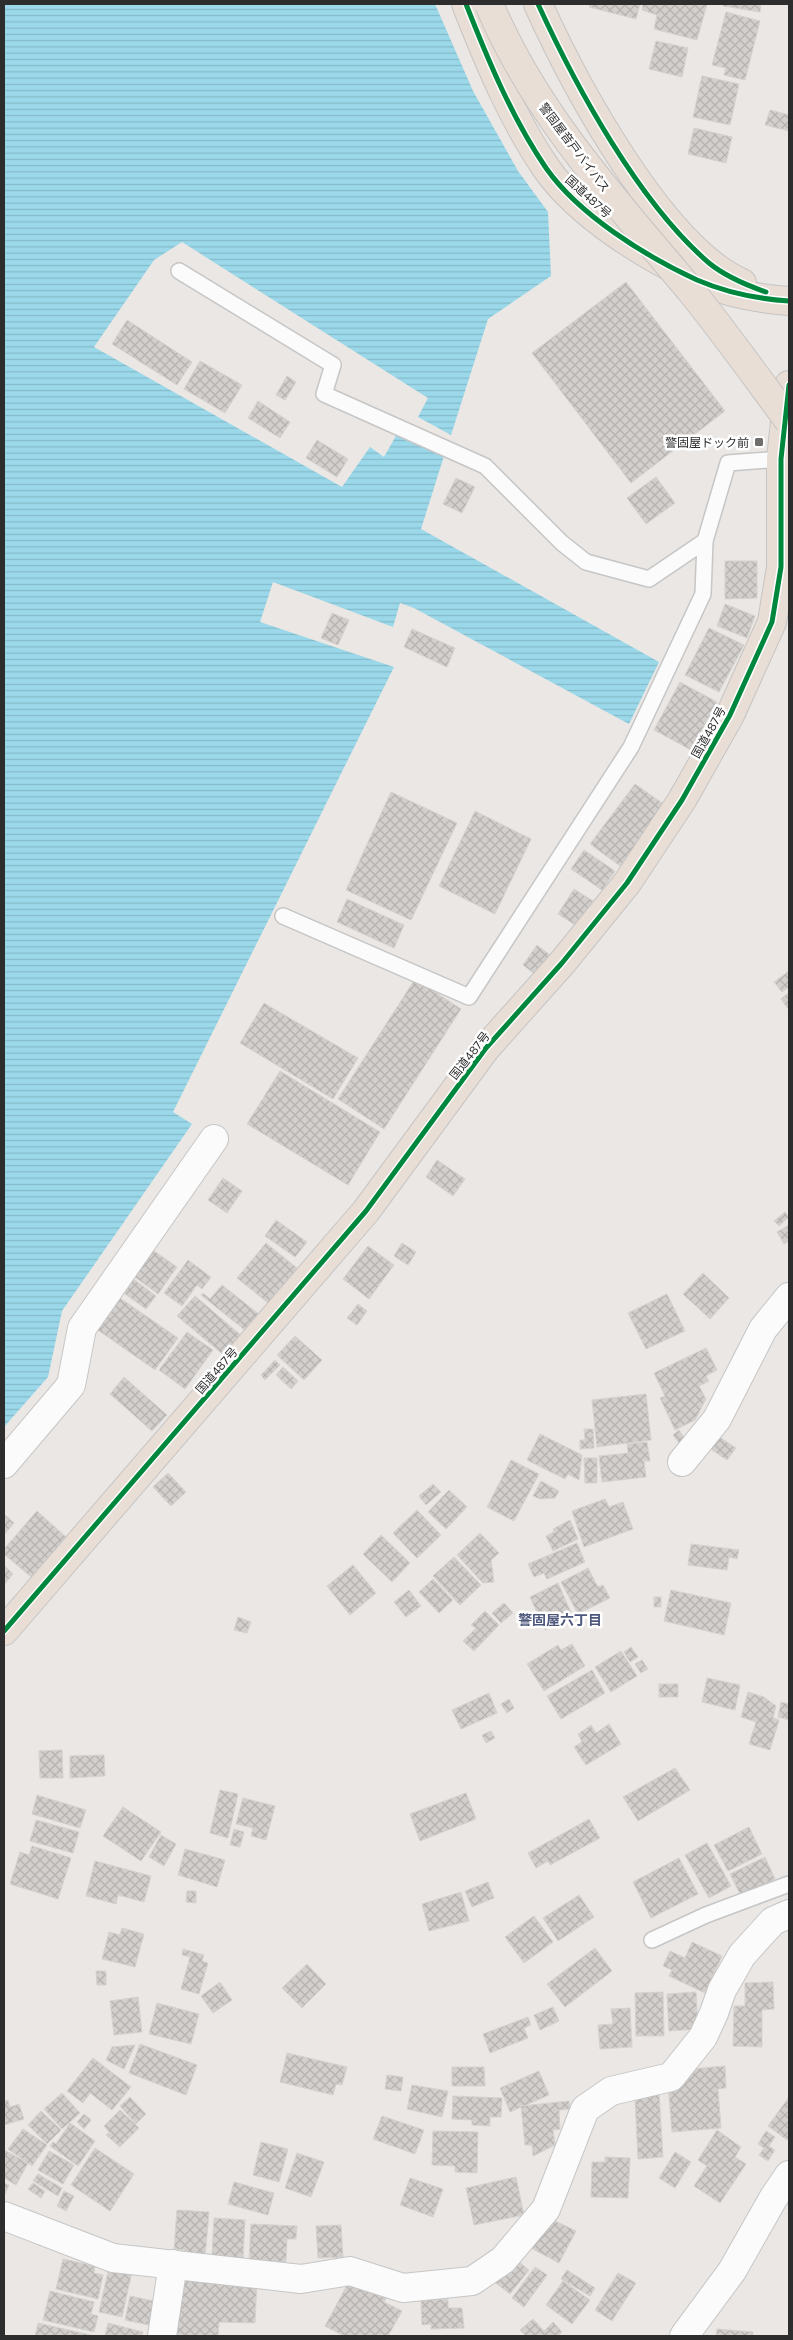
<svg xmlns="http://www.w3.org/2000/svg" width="793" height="2340" font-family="Commissioner,'Noto Sans JP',sans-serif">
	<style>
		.water { fill: url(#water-rules) }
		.building { fill: url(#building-cross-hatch); stroke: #d5d3d0 }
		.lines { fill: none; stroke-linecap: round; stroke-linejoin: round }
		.lane-casing { stroke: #c6c6c6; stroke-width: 18 }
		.street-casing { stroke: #c6c6c6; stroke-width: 30 }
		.highway-casing { stroke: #c6c4c3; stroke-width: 30 }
		.lane { stroke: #fcfbfb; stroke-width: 15 }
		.street { stroke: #fcfbfb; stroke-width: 28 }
		.highway { stroke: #e9ded6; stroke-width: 28 }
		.highway-bridge-casing { stroke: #c6c4c3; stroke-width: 30; stroke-linecap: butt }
		.highway-bridge { stroke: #e9ded6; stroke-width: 28 }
		.cycleway-casing { stroke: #fff; stroke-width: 8 }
		.cycleway { stroke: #00873e; stroke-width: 5 }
		.poi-dot { fill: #6f6e6d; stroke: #fff; stroke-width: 2 }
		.labels { text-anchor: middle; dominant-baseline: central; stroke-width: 5; stroke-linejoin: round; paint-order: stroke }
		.street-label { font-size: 12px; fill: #2d2d2d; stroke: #fff }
		.poi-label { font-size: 12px; fill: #2d2d2d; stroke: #fff; text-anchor: end }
		.neighbourhood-label { font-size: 14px; font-weight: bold; fill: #4e587d; stroke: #fff }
	</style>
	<defs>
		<pattern id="water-rules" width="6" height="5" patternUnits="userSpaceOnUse" patternTransform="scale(1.25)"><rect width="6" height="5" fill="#9ad8ea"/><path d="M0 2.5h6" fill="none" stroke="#85bac9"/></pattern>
		<pattern id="building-cross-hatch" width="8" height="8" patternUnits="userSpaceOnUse" patternTransform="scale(1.25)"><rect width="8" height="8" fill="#d2cfcd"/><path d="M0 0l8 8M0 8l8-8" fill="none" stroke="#b5b2b0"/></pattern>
	</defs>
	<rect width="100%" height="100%" fill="#eae7e4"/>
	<!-- water -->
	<polygon class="water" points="4,4 435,4 473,91 518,171 548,212 551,276 488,319 451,435 418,417 428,398 182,242 154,260 94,347 342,487 370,447 384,457 397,434 444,456 421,529 659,662 629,724 414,608 400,603 393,627 273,582 260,622 394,667 173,1112 192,1124 62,1311 48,1377 4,1427"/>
	<!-- building -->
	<g class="building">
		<polygon points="590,4 640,4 636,19 589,7"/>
		<polygon points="643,4 707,4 697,40 654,29 657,15 642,10"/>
		<polygon points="723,4 761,4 760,12 723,6"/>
		<polygon points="726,12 760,21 745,80 724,75 726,68 712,65"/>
		<polygon points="656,41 688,48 682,77 649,69"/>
		<polygon points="702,76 739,84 730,125 693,117"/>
		<polygon points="770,110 789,115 789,131 765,125"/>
		<polygon points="694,128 732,137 726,163 688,154"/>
		<polygon points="626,282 725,411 631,483 532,353"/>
		<polygon points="127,320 192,362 177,385 112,344"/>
		<polygon points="200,361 242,385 225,413 184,389"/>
		<polygon points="287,376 296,382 285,400 276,395"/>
		<polygon points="258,401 290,422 280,438 248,418"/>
		<polygon points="317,440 348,459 337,477 306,458"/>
		<polygon points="656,477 675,503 646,524 627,498"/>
		<polygon points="456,478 475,487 462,513 443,504"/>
		<polygon points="725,561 757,561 757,598 725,599"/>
		<polygon points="725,604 755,616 747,638 717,626"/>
		<polygon points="332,613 349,620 338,645 321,638"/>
		<polygon points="709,628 744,645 719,692 685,675"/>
		<polygon points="412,629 455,648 447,667 404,647"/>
		<polygon points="680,682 717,702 691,750 654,730"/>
		<polygon points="635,784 665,805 620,866 590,844"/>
		<polygon points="391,792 457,823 411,920 346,890"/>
		<polygon points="475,811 531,839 495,914 439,886"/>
		<polygon points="584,850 615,871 602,890 571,869"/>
		<polygon points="574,889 593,901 577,926 558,914"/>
		<polygon points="347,899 404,925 394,948 337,922"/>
		<polygon points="537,945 550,955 536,975 523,965"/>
		<polygon points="789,971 789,987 782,992 774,982"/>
		<polygon points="415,979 461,1009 384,1129 338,1099"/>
		<polygon points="789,992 789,1010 781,999"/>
		<polygon points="264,1003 358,1058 333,1099 240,1043"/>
		<polygon points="280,1071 380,1132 348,1185 247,1124"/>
		<polygon points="437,1160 465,1179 453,1196 426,1177"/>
		<polygon points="223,1178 242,1191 227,1213 208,1200"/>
		<polygon points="785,1212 789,1217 779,1226 774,1221"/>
		<polygon points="276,1220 307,1242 295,1257 265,1236"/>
		<polygon points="789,1225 789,1241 784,1244 777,1232"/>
		<polygon points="266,1243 302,1272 278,1303 272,1298 268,1303 237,1278"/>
		<polygon points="402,1243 416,1252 408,1265 394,1256"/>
		<polygon points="147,1246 177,1267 158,1294 128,1272"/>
		<polygon points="368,1246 394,1265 369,1299 343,1279"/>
		<polygon points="188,1260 211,1277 202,1289 197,1285 182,1306 164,1293"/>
		<polygon points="703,1273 729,1298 710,1319 683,1294"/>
		<polygon points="128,1275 156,1296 146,1309 118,1289"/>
		<polygon points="222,1285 260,1315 246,1331 201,1295 203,1293 210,1299"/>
		<polygon points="667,1294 685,1331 646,1349 628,1313"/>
		<polygon points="117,1296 178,1338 155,1370 95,1328"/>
		<polygon points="195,1296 243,1337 226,1357 177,1316"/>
		<polygon points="358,1304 367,1311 357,1325 347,1318"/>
		<polygon points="187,1332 213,1350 185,1389 159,1370"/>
		<polygon points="295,1336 322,1360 304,1380 277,1355"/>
		<polygon points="706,1348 717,1370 706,1376 709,1381 699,1386 706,1399 695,1420 675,1430 660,1398 665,1396 654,1373"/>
		<polygon points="275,1360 280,1365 265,1380 261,1375"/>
		<polygon points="283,1367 298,1381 291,1389 276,1375"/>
		<polygon points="124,1377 167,1415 152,1431 110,1394"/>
		<polygon points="646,1394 651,1440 597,1447 592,1400"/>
		<polygon points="584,1429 593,1429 594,1448 580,1449 580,1440 585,1440"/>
		<polygon points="679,1430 685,1439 679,1443 673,1435"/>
		<polygon points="540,1434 582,1455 579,1480 568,1474 565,1479 527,1460"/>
		<polygon points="715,1434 736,1448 727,1460 706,1446"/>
		<polygon points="647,1442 650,1461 644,1461 646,1477 602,1482 599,1456 628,1453 627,1444"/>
		<polygon points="584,1458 597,1458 597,1483 585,1483"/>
		<polygon points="511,1460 539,1474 514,1521 487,1507"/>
		<polygon points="168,1473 186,1492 171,1506 153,1487"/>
		<polygon points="541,1481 559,1491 555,1498 540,1499 533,1496"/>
		<polygon points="433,1484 441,1492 426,1505 419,1496"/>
		<polygon points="449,1490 467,1507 446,1529 428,1512"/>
		<polygon points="605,1499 609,1507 623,1502 633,1529 584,1547 572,1511"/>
		<polygon points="417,1510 441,1535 417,1558 393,1533"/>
		<polygon points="37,1511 66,1537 31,1577 4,1554 4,1549"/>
		<polygon points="4,1514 14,1523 4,1535"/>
		<polygon points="570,1520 578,1539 553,1551 546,1536 554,1532 553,1529"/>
		<polygon points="480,1533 499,1553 491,1560 494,1582 483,1583 457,1555"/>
		<polygon points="381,1535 410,1563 392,1582 363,1554"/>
		<polygon points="577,1543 585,1562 547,1579 544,1573 534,1577 528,1564"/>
		<polygon points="691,1544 739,1550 737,1559 729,1557 727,1570 688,1565"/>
		<polygon points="454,1557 481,1585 460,1605 433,1576"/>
		<polygon points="4,1565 13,1574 4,1585"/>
		<polygon points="353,1565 376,1593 350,1615 327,1586"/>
		<polygon points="588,1568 598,1587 603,1585 610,1598 578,1614 561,1582"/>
		<polygon points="433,1579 453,1600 439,1613 419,1592"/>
		<polygon points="558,1583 573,1617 545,1630 530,1597"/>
		<polygon points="409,1590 421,1606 406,1617 394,1602"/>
		<polygon points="671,1590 731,1603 724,1635 664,1621"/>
		<rect x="654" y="1597" width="7" height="10"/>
		<polygon points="504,1603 513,1613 501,1623 492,1613"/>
		<polygon points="485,1611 499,1625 474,1651 463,1641 476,1628 471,1625"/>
		<polygon points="238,1617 251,1622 247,1633 234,1630"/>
		<polygon points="572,1644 585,1666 544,1691 527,1664 558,1645 561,1650"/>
		<polygon points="631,1647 638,1657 630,1662 624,1652"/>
		<polygon points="621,1651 637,1676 611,1692 595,1667"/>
		<polygon points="642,1660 648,1669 641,1673 635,1664"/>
		<polygon points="592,1670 605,1693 561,1719 547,1696"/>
		<polygon points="707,1678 740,1685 735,1710 702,1702"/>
		<rect x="659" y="1684" width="19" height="13"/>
		<polygon points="748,1692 764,1697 776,1706 773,1718 779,1720 770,1750 749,1744 756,1722 741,1717"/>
		<polygon points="489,1693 497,1713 461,1729 452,1710"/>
		<polygon points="509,1699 514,1708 507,1713 501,1704"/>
		<polygon points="781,1702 789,1704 789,1720 778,1717"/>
		<polygon points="609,1724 621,1744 586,1765 574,1747 582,1742 578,1734 591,1725 596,1733"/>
		<polygon points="491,1731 495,1738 486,1743 482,1735"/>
		<polygon points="62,1750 63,1778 40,1778 39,1751"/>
		<polygon points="104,1755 105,1776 70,1778 70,1756"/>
		<polygon points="675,1768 690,1790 638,1821 623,1797"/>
		<polygon points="220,1790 238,1794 228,1838 210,1833"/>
		<polygon points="466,1793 476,1819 420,1841 410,1814"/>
		<polygon points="37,1795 86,1810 80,1828 32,1814"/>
		<polygon points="243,1798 275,1806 266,1840 251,1836 253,1828 236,1824"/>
		<polygon points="123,1807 161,1832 141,1861 103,1836"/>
		<polygon points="589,1819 600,1838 550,1865 548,1861 536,1868 528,1853"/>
		<polygon points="36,1820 79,1832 73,1853 30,1841"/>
		<polygon points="749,1827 762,1854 728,1871 714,1845"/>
		<polygon points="234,1829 244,1832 240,1847 230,1845"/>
		<polygon points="161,1835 176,1844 164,1866 149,1857"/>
		<polygon points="707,1843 731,1886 709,1898 685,1855"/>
		<polygon points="32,1846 71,1858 58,1899 10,1884 20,1852 29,1855"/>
		<polygon points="185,1849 225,1860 217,1887 178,1875"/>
		<polygon points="765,1857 775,1879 741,1896 730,1874"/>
		<polygon points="679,1858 698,1894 651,1918 633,1882"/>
		<polygon points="95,1861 151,1876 144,1902 118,1895 116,1904 86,1896"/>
		<polygon points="488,1882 494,1898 472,1907 465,1891"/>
		<polygon points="187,1891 196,1891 196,1903 186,1902"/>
		<polygon points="461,1892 469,1921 429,1931 422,1904"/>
		<polygon points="579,1895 594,1917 558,1941 543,1918"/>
		<polygon points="534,1916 553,1942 524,1963 505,1937"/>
		<polygon points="122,1928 144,1934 135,1967 102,1959 109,1932 120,1935"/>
		<polygon points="692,1942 722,1956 705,1993 669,1976 672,1970 663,1966 670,1951 685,1958"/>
		<polygon points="595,1948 612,1971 565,2007 547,1984"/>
		<polygon points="183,1949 204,1955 202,1961 208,1963 199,1994 181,1989 190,1957 182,1955"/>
		<polygon points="307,1964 326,1984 302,2008 282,1988"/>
		<polygon points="96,1971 106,1971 106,1985 97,1985"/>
		<polygon points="220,1982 232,2000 213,2013 201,1996"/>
		<polygon points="773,1982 774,2009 762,2010 762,2047 733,2046 734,2006 745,2006 745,1983"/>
		<polygon points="663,1992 664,2036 636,2036 635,1993"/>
		<polygon points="696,1992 698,2029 669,2031 667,1994"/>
		<polygon points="138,1997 142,2032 114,2035 110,2001"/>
		<polygon points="157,2003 199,2014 191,2044 149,2034"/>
		<polygon points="553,2007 559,2021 540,2030 534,2015"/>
		<polygon points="630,2008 632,2047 600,2049 598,2025 613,2024 611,2009"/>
		<polygon points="528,2017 531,2025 524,2028 528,2038 490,2053 483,2034"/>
		<polygon points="140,2044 197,2065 186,2095 129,2073"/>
		<polygon points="135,2045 124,2069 106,2060 112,2047"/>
		<polygon points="287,2053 347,2067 342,2085 336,2084 333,2095 280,2082"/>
		<polygon points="93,2058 131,2087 112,2110 90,2093 83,2103 67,2091"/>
		<polygon points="725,2066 726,2088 718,2089 721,2128 672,2132 668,2085 680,2070"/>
		<polygon points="452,2067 484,2067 485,2086 452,2086"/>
		<polygon points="539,2071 549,2095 510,2112 500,2088"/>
		<polygon points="387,2075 403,2077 401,2091 385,2089"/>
		<polygon points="412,2085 448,2091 442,2117 407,2109"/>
		<polygon points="659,2092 663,2157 638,2159 635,2099 642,2098 642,2093"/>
		<polygon points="62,2093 80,2113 62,2129 44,2109"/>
		<polygon points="453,2096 502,2098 501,2117 490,2117 490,2126 472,2125 472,2120 452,2119"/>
		<polygon points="130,2097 146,2114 136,2124 120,2106"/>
		<polygon points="789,2097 789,2137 787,2140 768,2126"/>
		<polygon points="8,2100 10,2107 19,2104 24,2119 4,2125 4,2101"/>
		<polygon points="569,2101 570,2109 559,2110 560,2129 553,2130 555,2145 533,2156 532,2145 525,2145 521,2106"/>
		<polygon points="120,2110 139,2128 120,2147 106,2135 109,2132 104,2126"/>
		<polygon points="41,2111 61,2130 47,2144 28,2125"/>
		<polygon points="84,2114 91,2120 84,2129 77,2122"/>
		<polygon points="382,2116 424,2130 415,2154 373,2139"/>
		<polygon points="70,2123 95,2141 78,2166 50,2146 53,2142 56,2144"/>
		<polygon points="23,2129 47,2145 32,2166 8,2149"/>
		<polygon points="717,2130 741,2147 735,2157 746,2164 720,2203 694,2186 707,2166 698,2160"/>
		<polygon points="433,2131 478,2132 477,2173 455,2172 455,2166 432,2165"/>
		<polygon points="766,2131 775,2137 769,2146 775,2150 768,2161 759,2155 764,2148 758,2144"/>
		<polygon points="261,2142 288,2149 279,2182 253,2175"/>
		<polygon points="95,2148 134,2174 110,2211 71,2185"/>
		<polygon points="4,2150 28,2163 16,2185 4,2178"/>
		<polygon points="49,2151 74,2165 63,2184 38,2170"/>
		<polygon points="675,2152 691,2162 675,2188 659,2178"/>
		<polygon points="297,2153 324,2162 311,2197 285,2188"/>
		<polygon points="605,2157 630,2158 628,2198 591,2197 592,2162 605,2162"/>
		<polygon points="38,2174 62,2188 58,2196 33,2181"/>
		<polygon points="516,2177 524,2215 474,2225 466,2188"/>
		<polygon points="410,2178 443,2189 433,2217 400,2205"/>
		<polygon points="234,2182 274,2193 268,2215 228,2204"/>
		<polygon points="4,2183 9,2185 5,2194 4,2194"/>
		<polygon points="33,2183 45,2191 41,2198 28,2189"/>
		<polygon points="64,2191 74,2196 66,2211 57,2206"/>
		<polygon points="177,2210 209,2212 205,2258 184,2256 184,2250 174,2249"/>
		<polygon points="547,2217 576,2231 559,2263 531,2248"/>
		<polygon points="214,2218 245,2220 243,2259 212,2257"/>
		<polygon points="251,2224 297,2226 296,2239 287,2239 286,2262 249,2261"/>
		<polygon points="341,2225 343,2257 318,2258 316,2226"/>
		<polygon points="512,2256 529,2270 510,2294 492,2280"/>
		<polygon points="63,2259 95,2266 94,2273 103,2275 98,2299 56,2289"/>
		<polygon points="109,2267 132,2272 122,2317 99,2312"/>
		<polygon points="535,2267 547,2275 524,2307 512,2298"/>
		<polygon points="567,2270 595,2288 590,2296 561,2279"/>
		<polygon points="618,2273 636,2283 612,2321 595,2310"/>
		<polygon points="178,2275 257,2280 255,2323 219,2322 218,2336 175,2336"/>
		<polygon points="351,2278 387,2297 384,2302 402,2311 388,2336 344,2336 325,2326"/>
		<polygon points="563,2281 590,2300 572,2324 546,2305"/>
		<polygon points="50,2291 94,2302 91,2314 98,2316 94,2332 43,2320"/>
		<polygon points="130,2296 163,2303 158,2327 125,2320"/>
		<polygon points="448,2299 448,2308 462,2308 464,2328 431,2329 431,2324 422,2325 421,2300"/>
		<polygon points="533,2319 544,2331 553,2322 562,2332 558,2336 526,2336 520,2330"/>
		<polygon points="38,2323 95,2336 35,2336"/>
		<polygon points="108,2323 143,2332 142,2336 105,2336"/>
		<polygon points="717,2329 753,2332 753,2336 716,2336"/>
	</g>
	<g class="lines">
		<defs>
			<g id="lane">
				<polyline points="179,271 333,365 324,394 485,466 562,543 586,562 649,579 705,541"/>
				<polyline points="283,916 469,997 631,747 703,594 705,541 728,463 781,459"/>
				<polyline points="652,1940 706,1915 789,1884"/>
			</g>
			<g id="street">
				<polyline points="682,1462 717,1419 763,1329 789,1297"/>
				<polyline points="4,1464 71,1385 82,1328 214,1139"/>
				<polyline points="4,2216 113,2258 301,2279 350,2271 403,2288 472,2281 503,2260 546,2209 585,2109 611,2091 671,2077 703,2037 714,2013 722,1990 742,1955 773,1921 789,1914"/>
				<polyline points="162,2336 173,2264"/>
				<polyline points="684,2336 732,2271 774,2197 789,2175"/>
			</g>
			<g id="highway">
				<path d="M466,4C488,60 512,118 546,168C579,215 645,256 697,280C725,292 759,299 789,301"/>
				<path d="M538,4C574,84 661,247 742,283"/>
				<polyline points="4,1631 366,1211 486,1048 562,963 627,883 682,800 730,715 772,622 781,567 781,459 789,385"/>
			</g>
		</defs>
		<!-- lane casing -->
		<use href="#lane" class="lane-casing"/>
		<!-- street casing -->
		<use href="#street" class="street-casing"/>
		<!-- highway casing -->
		<use href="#highway" class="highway-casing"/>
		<!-- lane -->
		<use href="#lane" class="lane"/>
		<!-- street -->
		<use href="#street" class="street"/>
		<!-- highway -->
		<use href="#highway" class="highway"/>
		<defs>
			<path id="highway-bridge" d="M489,4C535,114 615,200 691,291C725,333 757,378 789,421"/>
		</defs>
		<!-- highway-bridge casing -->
		<use href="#highway-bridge" class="highway-bridge-casing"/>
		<!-- highway-bridge -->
		<use href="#highway-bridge" class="highway-bridge"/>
		<defs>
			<g id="cycleway">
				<path d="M466,4C488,60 512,118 546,168C579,215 645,256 697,280C725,292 759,299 789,301"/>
				<path d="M538,4C576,87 639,203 709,263C726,277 746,285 766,292"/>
				<polyline points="4,1631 366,1211 486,1048 562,963 627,883 682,800 730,715 772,622 781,567 781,459 789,385"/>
			</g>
		</defs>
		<!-- cycleway casing -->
		<use href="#cycleway" class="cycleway-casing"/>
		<!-- cycleway -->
		<use href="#cycleway" class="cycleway"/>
	</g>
	<!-- markers -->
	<rect class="poi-dot" x="754" y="437" width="10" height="10" rx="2.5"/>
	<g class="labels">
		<!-- street labels -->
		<g class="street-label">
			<text transform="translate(575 147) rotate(53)">警固屋音戸バイパス</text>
			<text transform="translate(589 196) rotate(42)">国道487号</text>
			<text transform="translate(708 732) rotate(-61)">国道487号</text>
			<text transform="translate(469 1055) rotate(-52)">国道487号</text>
			<text transform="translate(216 1370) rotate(-49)">国道487号</text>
		</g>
		<!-- poi labels -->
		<g class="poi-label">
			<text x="749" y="442">警固屋ドック前</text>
		</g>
		<!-- neighbourhood labels -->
		<g class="neighbourhood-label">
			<text x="560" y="1619">警固屋六丁目</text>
		</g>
	</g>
	<!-- border -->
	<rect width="793" height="2340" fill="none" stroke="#2d2d2d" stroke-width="10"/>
</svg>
